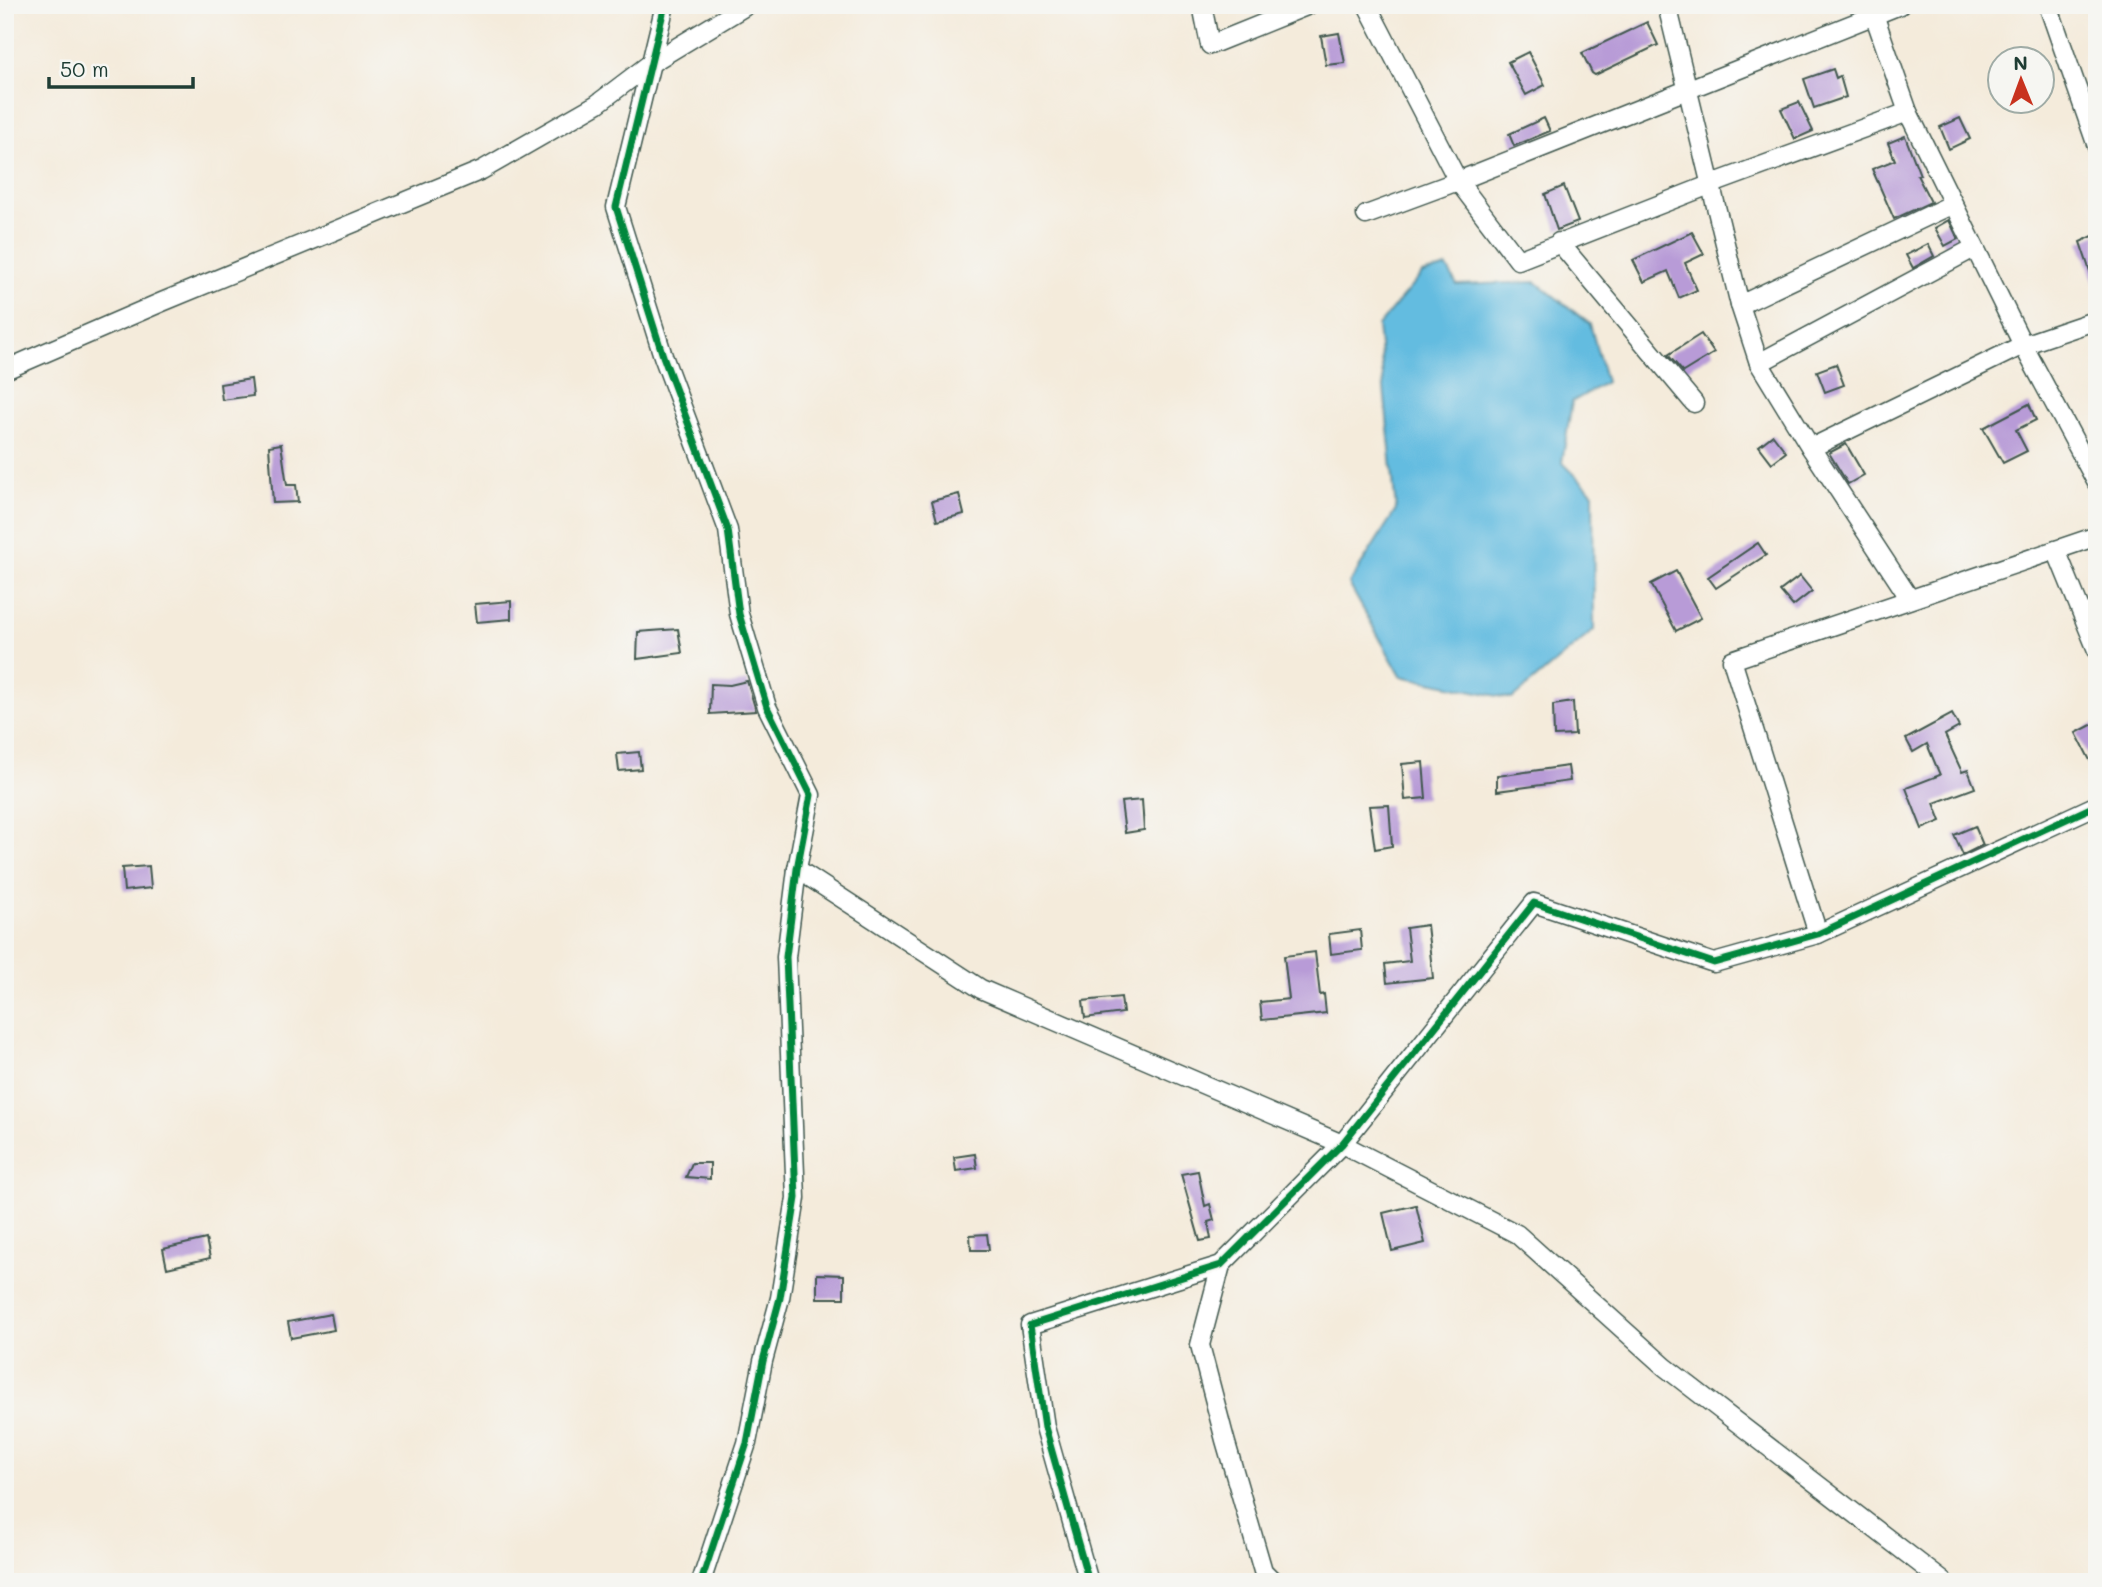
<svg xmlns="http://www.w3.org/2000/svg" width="2102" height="1587" font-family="Mali,sans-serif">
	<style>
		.water { fill: #63bce0; stroke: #417c8a; stroke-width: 2 }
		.building { fill: #b89bd7 }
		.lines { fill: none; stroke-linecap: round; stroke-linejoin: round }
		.minor-casing { stroke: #3f574d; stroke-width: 21 }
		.minor { stroke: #fff; stroke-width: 18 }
		.cycleway-casing { stroke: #f6f6f2; stroke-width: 11 }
		.cycleway { stroke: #00873e; stroke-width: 7 }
	</style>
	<rect width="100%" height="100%" fill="#f6f6f2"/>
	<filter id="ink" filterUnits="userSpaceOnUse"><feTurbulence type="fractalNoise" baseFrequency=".0143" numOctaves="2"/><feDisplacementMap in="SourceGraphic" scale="14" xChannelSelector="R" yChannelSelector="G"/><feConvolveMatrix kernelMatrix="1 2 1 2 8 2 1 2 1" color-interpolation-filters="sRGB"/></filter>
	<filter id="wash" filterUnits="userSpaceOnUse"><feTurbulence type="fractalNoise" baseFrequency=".00686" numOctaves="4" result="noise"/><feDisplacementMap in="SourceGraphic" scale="28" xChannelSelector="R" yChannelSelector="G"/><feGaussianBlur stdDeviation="1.57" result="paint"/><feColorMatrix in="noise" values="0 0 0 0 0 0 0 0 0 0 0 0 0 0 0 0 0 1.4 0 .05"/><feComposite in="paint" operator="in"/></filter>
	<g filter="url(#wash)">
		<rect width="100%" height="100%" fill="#f4ebdb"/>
		<!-- water -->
		<polygon class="water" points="1447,267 1457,285 1536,282 1590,324 1606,382 1572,402 1562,462 1593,493 1594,630 1512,699 1401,676 1349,584 1396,510 1378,326 1422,274"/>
		<g id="blocks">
			<!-- building -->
			<g class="building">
				<polygon points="1647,22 1658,45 1595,75 1592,73 1582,53"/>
				<polygon points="1339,33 1345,63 1326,65 1321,36"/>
				<polygon points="1528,52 1545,85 1526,95 1508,62"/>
				<polygon points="1833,69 1836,78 1840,76 1846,97 1814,108 1804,79"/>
				<polygon points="1799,102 1813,131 1795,139 1781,109"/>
				<polygon points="1544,118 1550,131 1514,146 1509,134"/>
				<polygon points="1960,118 1970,139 1949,149 1940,127"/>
				<polygon points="1905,136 1920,175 1917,175 1931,202 1894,219 1872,169 1895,160 1888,143"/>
				<polygon points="1564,186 1578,222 1557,230 1545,194"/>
				<polygon points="1949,220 1958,239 1945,246 1935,228"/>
				<polygon points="1692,232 1704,254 1685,263 1697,290 1679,298 1668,271 1644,282 1633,260"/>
				<polygon points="2097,234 2097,282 2094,283 2080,242"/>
				<polygon points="1928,244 1934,256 1913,268 1906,255"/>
				<polygon points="1701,334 1714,353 1683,372 1668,355"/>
				<polygon points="1836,364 1844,385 1825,392 1817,371"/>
				<polygon points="251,379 253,396 222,400 220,384"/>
				<polygon points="2029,404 2036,420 2016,430 2027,451 2003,463 1983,428"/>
				<polygon points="1773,435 1786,452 1772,463 1759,446"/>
				<polygon points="281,444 287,485 296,485 298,502 273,503 269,446"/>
				<polygon points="1846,444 1864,475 1848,484 1829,453"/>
				<polygon points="959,494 964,514 937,521 932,501"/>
				<polygon points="1758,543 1766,555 1716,588 1708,577"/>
				<polygon points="1676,571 1701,618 1676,631 1651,584"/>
				<polygon points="1800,576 1812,591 1793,606 1780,591"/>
				<polygon points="511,601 511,619 477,622 475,604"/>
				<polygon points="678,629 682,653 637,659 638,632"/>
				<polygon points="747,681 756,711 710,714 711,684 730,685"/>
				<polygon points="1573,702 1575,735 1554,736 1553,705"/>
				<polygon points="1952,714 1959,727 1945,735 1962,772 1968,770 1975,788 1934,803 1941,821 1922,829 1906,788 1940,775 1927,744 1913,752 1906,739"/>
				<polygon points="2097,722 2097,774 2076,733"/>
				<polygon points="639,752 641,769 619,771 617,754"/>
				<polygon points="1423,762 1426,798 1405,800 1402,764"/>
				<polygon points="1568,766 1570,781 1497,791 1497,776"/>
				<polygon points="1142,800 1144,830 1125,833 1121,802"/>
				<polygon points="1389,805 1392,846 1375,849 1369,806"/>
				<polygon points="1975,826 1983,845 1963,855 1954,835"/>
				<polygon points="149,866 151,888 124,891 122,868"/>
				<polygon points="1427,925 1433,978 1387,983 1385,964 1410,961 1406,928"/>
				<polygon points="1360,930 1362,950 1331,954 1329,934"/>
				<polygon points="1315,952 1320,995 1324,994 1326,1013 1262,1020 1260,1002 1289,999 1284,956"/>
				<polygon points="1121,997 1123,1013 1085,1018 1083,1001"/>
				<polygon points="975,1154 977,1168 956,1171 954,1157"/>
				<polygon points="692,1163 710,1163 710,1179 686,1177"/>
				<polygon points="1198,1171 1205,1206 1210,1204 1214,1220 1208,1222 1211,1239 1200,1241 1181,1174"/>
				<polygon points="1416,1205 1425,1243 1392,1251 1383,1213"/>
				<polygon points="987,1234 989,1250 971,1250 970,1235"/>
				<polygon points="206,1239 210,1258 167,1268 163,1249"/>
				<polygon points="817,1274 844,1275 844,1298 817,1298"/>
				<polygon points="331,1314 334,1330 291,1338 288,1322"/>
			</g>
		</g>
	</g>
	<g filter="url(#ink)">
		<use href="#blocks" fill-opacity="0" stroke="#3f574d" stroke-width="2"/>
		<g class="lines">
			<defs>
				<g id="minor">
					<polyline points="665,5 616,207 663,356 728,530 739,614 767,707 811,795 797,869 786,957 796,1198 780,1298 763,1361 747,1443 701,1582"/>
					<polyline points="1202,5 1210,45 1309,5"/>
					<polyline points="1367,5 1458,181 1518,260 1712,184 1908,112"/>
					<polyline points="1667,5 1740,305 1759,363 1811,448 1910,599"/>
					<polyline points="2048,5 2097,146"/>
					<polyline points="1871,6 1908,112 2023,345 2097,483"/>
					<polyline points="1366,215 1458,181 1900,5"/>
					<polyline points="1559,242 1694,403"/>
					<polyline points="1740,305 1953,204"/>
					<polyline points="1759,363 1974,248"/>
					<polyline points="5,370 162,302 482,170 597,104 651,63 747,5"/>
					<polyline points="1811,448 2023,345 2097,320"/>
					<polyline points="2056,550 2097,650"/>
					<polyline points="797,869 981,989 1342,1144 1517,1234 1665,1367 1944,1582"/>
					<polyline points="1818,934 1732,660 2097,536"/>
					<polyline points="1221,1265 1200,1345 1225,1440 1263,1571 1274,1582"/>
					<polyline points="1089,1582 1045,1427 1030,1325 1221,1265 1342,1144 1534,903 1714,963 1818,934 2097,805"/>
				</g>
			</defs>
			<!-- minor casing -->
			<use href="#minor" class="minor-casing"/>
			<!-- minor -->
			<use href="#minor" class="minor"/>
			<defs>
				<g id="cycleway">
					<polyline points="665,5 616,207 663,356 728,530 739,614 767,707 811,795 797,869 786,957 796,1198 780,1298 763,1361 747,1443 701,1582"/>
					<polyline points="1089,1582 1045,1427 1030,1325 1221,1265 1342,1144 1534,903 1714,963 1818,934 2097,805"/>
				</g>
			</defs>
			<!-- cycleway casing -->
			<use href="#cycleway" class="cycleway-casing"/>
			<!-- cycleway -->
			<use href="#cycleway" class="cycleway"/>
		</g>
	</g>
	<!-- margin -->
	<rect width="2102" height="1587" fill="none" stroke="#f6f6f2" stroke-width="28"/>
	<!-- north arrow -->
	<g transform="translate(2021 80) rotate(359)"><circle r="33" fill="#f6f6f2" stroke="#a0aca6" stroke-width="2"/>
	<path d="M0-5L12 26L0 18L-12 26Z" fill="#c8321e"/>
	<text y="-10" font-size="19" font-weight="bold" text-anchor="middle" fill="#1f3d34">N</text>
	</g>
	<!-- scale -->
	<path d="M49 77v10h144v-10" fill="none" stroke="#1f3d34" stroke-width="3.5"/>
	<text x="60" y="77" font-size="21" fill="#1f3d34" stroke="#f6f6f2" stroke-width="5" paint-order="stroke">50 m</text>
</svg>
